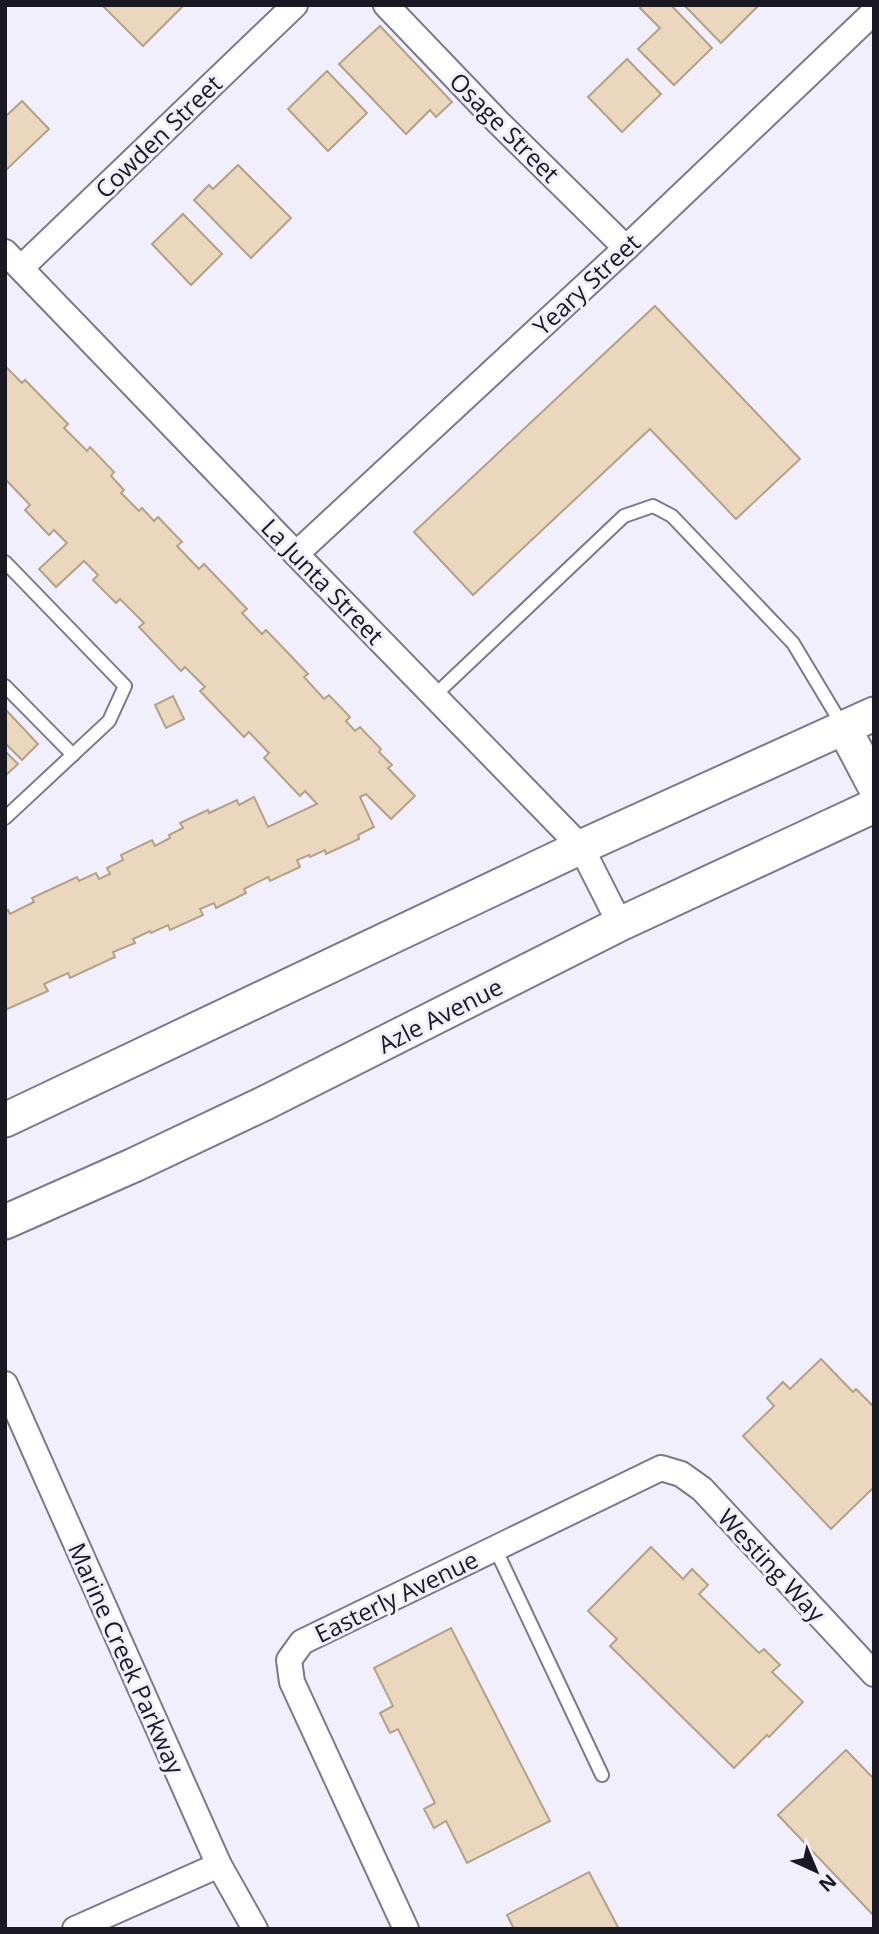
<svg xmlns="http://www.w3.org/2000/svg" width="879" height="1934" font-family="'Open Sans',sans-serif">
	<style>
		.building { fill: #ead7bd; stroke: #b3a188; stroke-width: 2 }
		.lines { fill: none; stroke-linecap: round; stroke-linejoin: round }
		.lane-casing { stroke: #7d7792; stroke-width: 16 }
		.street-casing { stroke: #7d7792; stroke-width: 28 }
		.secondary-casing { stroke: #7d7792; stroke-width: 37 }
		.lane { stroke: #fff; stroke-width: 12 }
		.street { stroke: #fff; stroke-width: 24 }
		.secondary { stroke: #fff; stroke-width: 33 }
		.labels { text-anchor: middle; dominant-baseline: central; stroke-width: 6; stroke-linejoin: round; paint-order: stroke }
		.street-label { font-size: 24px; fill: #1a1822; stroke: #f1effb }
	</style>
	<rect width="100%" height="100%" fill="#f1effb"/>
	<!-- building -->
	<g class="building">
		<polygon points="102,5 184,5 143,46"/>
		<polygon points="642,5 671,5 712,48 674,85 638,49 660,28 640,8"/>
		<polygon points="684,5 759,5 721,43"/>
		<polygon points="380,26 452,102 436,117 430,110 406,134 339,64"/>
		<polygon points="627,59 661,94 622,132 588,97"/>
		<polygon points="327,71 367,113 328,151 288,109"/>
		<polygon points="22,101 49,129 5,171 5,117"/>
		<polygon points="238,165 291,218 251,258 194,200 209,185 213,189"/>
		<polygon points="183,214 222,254 191,285 152,244"/>
		<polygon points="655,306 800,459 736,519 650,429 473,595 414,532"/>
		<polygon points="5,366 22,383 25,380 68,424 64,428 87,451 90,447 114,472 111,476 124,490 121,493 139,511 142,508 154,521 158,517 182,542 177,546 199,569 204,564 247,609 242,613 262,634 266,630 308,674 304,677 324,699 329,695 350,717 346,721 355,731 360,727 381,749 379,752 392,765 388,768 415,796 391,819 366,794 360,797 374,827 358,835 359,839 326,854 325,850 310,857 309,855 297,860 300,867 270,881 268,877 244,889 246,893 216,908 214,903 200,909 203,915 170,930 168,925 151,933 150,931 133,939 135,943 113,952 115,957 70,978 68,973 44,984 48,991 5,1010 5,912 8,910 10,914 34,902 32,898 77,877 79,881 96,873 99,879 110,874 107,868 123,860 121,855 152,840 155,846 170,838 169,835 183,828 180,823 208,810 209,813 237,800 239,805 254,797 268,827 317,804 305,791 300,796 264,758 269,753 249,732 244,737 200,691 205,687 185,667 181,671 139,627 144,623 120,599 116,603 93,580 98,575 84,561 56,587 39,569 67,543 54,530 49,535 25,510 30,505 7,481 5,483"/>
		<polygon points="173,696 184,719 166,728 155,705"/>
		<polygon points="5,709 38,744 22,760 5,743"/>
		<polygon points="5,751 18,764 5,776"/>
		<polygon points="821,1359 853,1392 856,1389 874,1407 874,1487 831,1529 743,1436 774,1406 767,1398 783,1382 790,1389"/>
		<polygon points="651,1547 683,1579 692,1569 708,1585 699,1594 759,1653 764,1649 780,1665 772,1672 803,1702 769,1737 767,1735 734,1768 610,1646 617,1639 588,1611"/>
		<polygon points="451,1628 550,1821 467,1863 446,1821 434,1828 424,1809 435,1803 398,1729 390,1733 380,1713 393,1706 374,1668"/>
		<polygon points="846,1750 874,1779 874,1916 778,1815"/>
		<polygon points="589,1872 619,1929 514,1929 507,1915"/>
	</g>
	<g class="lines">
		<defs>
			<g id="lane">
				<polyline points="5,562 125,686 109,721 5,818"/>
				<polyline points="5,686 73,755"/>
				<polyline points="434,696 624,516 653,506 672,516 793,643 844,728"/>
				<polyline points="495,1548 602,1775"/>
			</g>
			<g id="street">
				<polyline points="386,5 497,121 626,248"/>
				<polyline points="5,252 296,554 581,847 620,924"/>
				<polyline points="21,268 295,5"/>
				<polyline points="296,554 626,248 874,12"/>
				<polyline points="5,1384 219,1865 255,1929"/>
				<polyline points="75,1929 219,1865"/>
				<polyline points="406,1929 292,1682 289,1660 302,1642 661,1468 681,1474 702,1489 874,1674"/>
			</g>
			<g id="secondary">
				<polyline points="844,728 874,785"/>
				<polyline points="5,1120 581,847 874,714"/>
				<polyline points="5,1222 134,1165 267,1102 620,924 874,806"/>
			</g>
		</defs>
		<!-- lane casing -->
		<use href="#lane" class="lane-casing"/>
		<!-- street casing -->
		<use href="#street" class="street-casing"/>
		<!-- secondary casing -->
		<use href="#secondary" class="secondary-casing"/>
		<!-- lane -->
		<use href="#lane" class="lane"/>
		<!-- street -->
		<use href="#street" class="street"/>
		<!-- secondary -->
		<use href="#secondary" class="secondary"/>
	</g>
	<g class="labels">
		<!-- street labels -->
		<g class="street-label">
			<text transform="translate(505 127) rotate(45)">Osage Street</text>
			<text transform="translate(158 136) rotate(-44)">Cowden Street</text>
			<text transform="translate(586 284) rotate(-43)">Yeary Street</text>
			<text transform="translate(323 581) rotate(46)">La Junta Street</text>
			<text transform="translate(440 1015) rotate(-27)">Azle Avenue</text>
			<text transform="translate(772 1565) rotate(47)">Westing Way</text>
			<text transform="translate(396 1596) rotate(-26)">Easterly Avenue</text>
			<text transform="translate(127 1658) rotate(66)">Marine Creek Parkway</text>
		</g>
	</g>
	<!-- border -->
	<rect width="879" height="1934" fill="none" stroke="#1a1822" stroke-width="14"/>
	<!-- north arrow -->
	<g transform="translate(816 1871) rotate(136)" stroke="#f1effb" stroke-width="5" paint-order="stroke">
	<path d="M0-5L12 26L0 18L-12 26Z" fill="#1a1822"/>
	<text y="-10" font-size="19" font-weight="bold" text-anchor="middle" fill="#1a1822">N</text>
	</g>
</svg>
